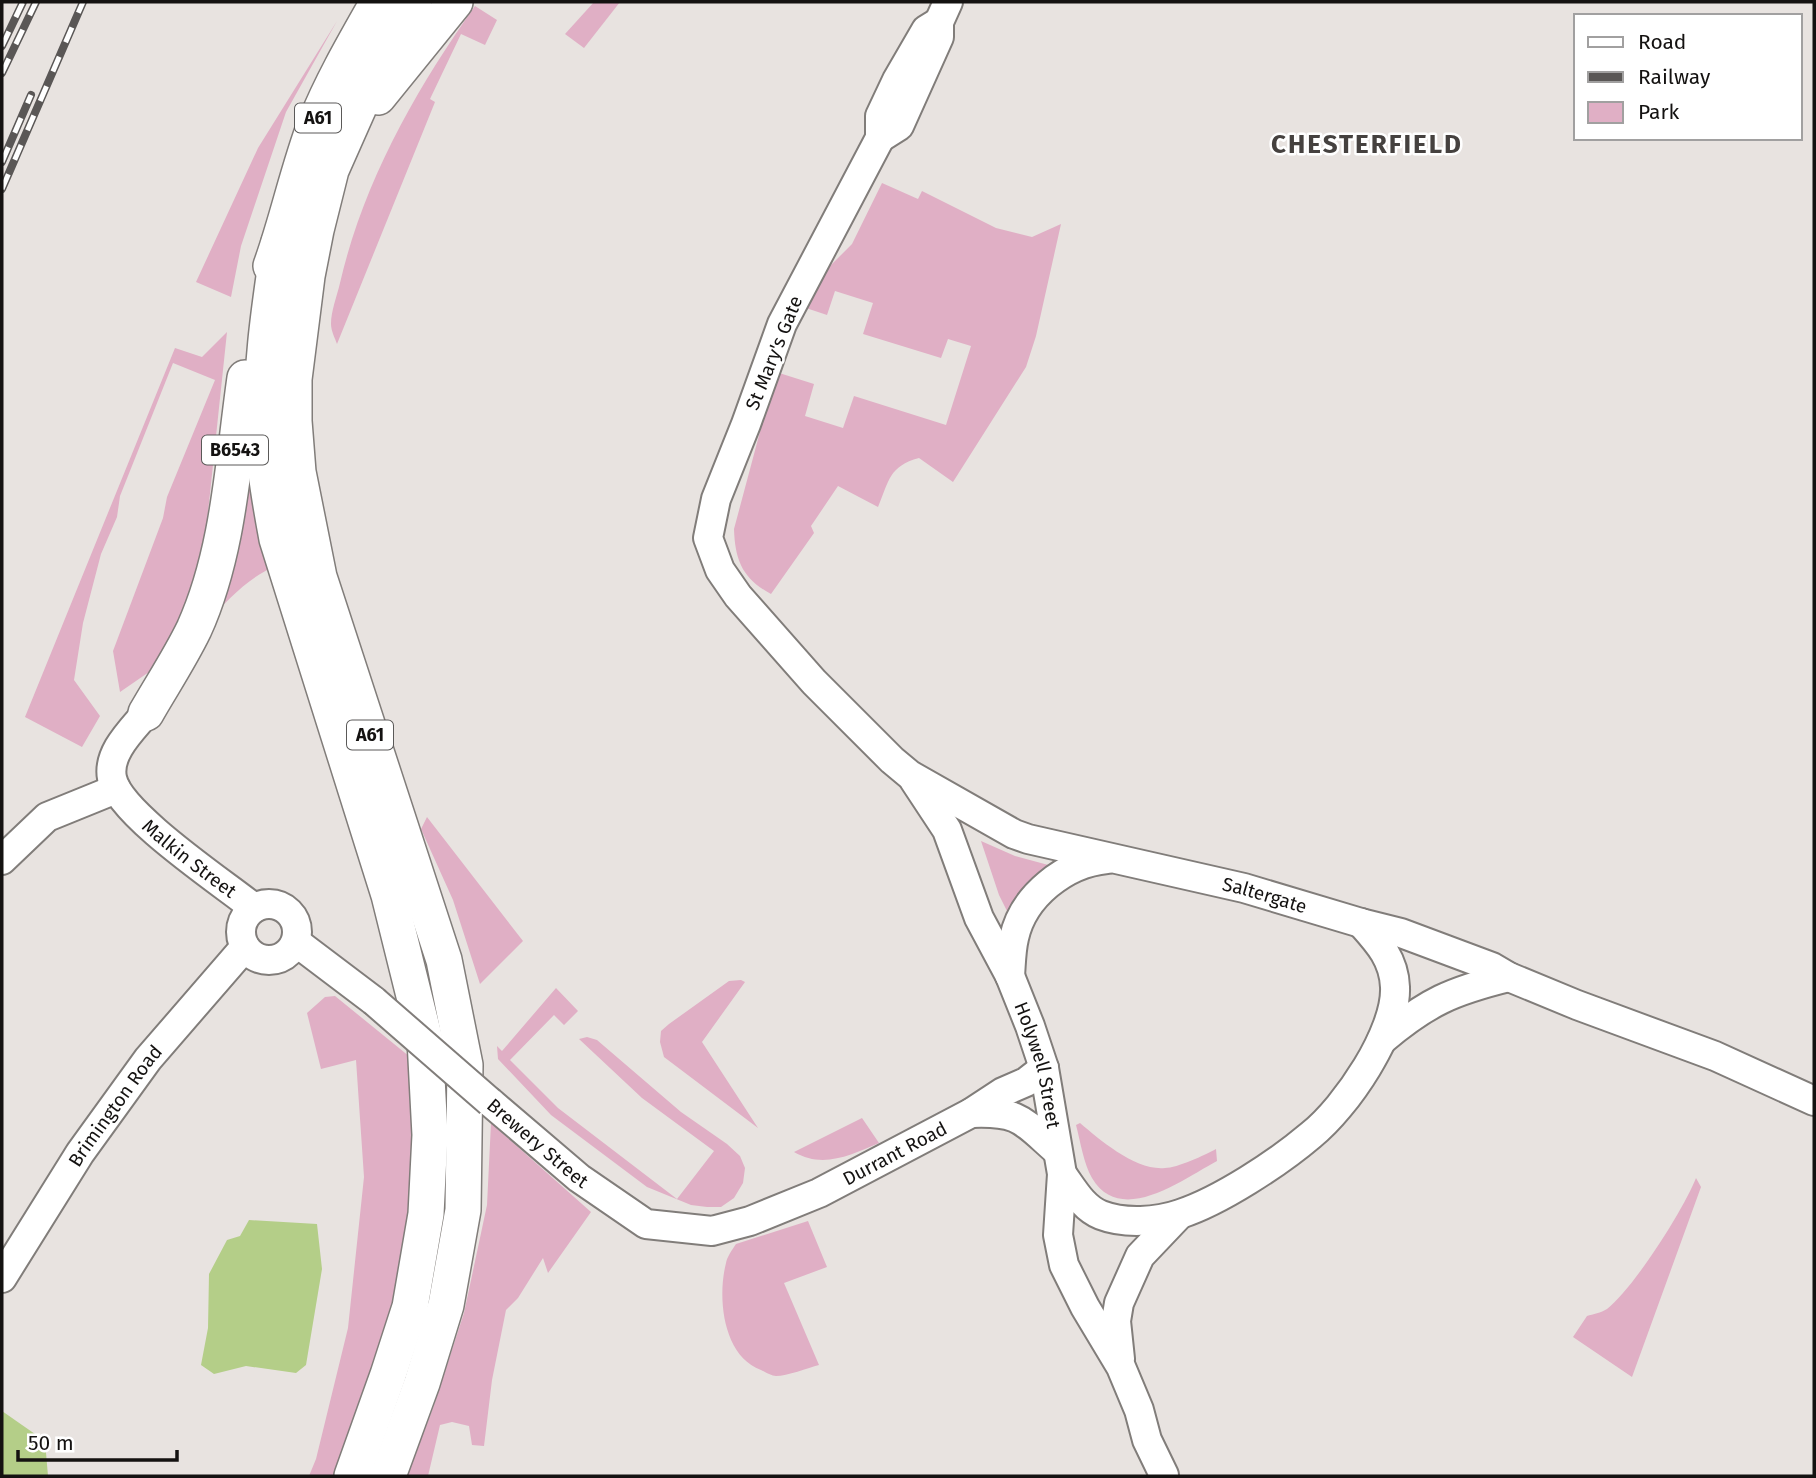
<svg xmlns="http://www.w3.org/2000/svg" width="1816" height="1478" font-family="'Fira Sans',sans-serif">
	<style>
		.green { fill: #e0afc5 }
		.water { fill: #b4ce88 }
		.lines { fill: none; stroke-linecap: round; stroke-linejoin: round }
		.secondary-casing { stroke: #817d7a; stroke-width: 32 }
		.highway-casing { stroke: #817d7a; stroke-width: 38 }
		.secondary { stroke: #fff; stroke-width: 28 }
		.highway { stroke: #fff; stroke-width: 35 }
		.rail-casing { stroke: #5a5756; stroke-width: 8 }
		.rail { stroke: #fff; stroke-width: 5; stroke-dasharray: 16; stroke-linecap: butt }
		.secondary-bridge-casing { stroke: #817d7a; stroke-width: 32; stroke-linecap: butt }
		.secondary-bridge { stroke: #fff; stroke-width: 28 }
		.labels { text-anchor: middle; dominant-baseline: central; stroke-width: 5; stroke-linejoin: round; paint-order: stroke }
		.shield { fill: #fff; stroke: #5a5958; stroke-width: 2 }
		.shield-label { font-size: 18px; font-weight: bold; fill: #141211 }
		.street-label { font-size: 19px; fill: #141211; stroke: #fff }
		.district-label { font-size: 26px; font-weight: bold; letter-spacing: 2px; fill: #45413f; stroke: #fff }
	</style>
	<rect width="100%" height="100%" fill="#e8e3e0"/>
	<!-- green -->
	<g class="green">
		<polygon points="594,2 620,2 584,48 565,34"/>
		<path d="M475,6L497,20L485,45L461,34L430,99L435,102L337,344C335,338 331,331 331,324C331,311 337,296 340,283C363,183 416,89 475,6Z"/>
		<polygon points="337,21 286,112 241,246 231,297 196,282 258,148"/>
		<path d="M882,183L918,199L922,191L996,228L1032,237L1061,224L1036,336L1026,367L953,482L919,458C889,466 889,481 878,507L838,486L811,526L814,533L771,594C743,579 735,561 734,529L776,372L814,384L805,416L843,428L854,396L946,425L971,346L948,339L941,358L863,334L873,303L835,291L827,315L797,305L824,272L852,244Z"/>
		<polygon points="227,332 204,550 179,623 149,672 120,692 113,651 163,518 167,497 215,380 173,363 120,496 117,517 101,554 83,623 74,680 100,716 82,747 25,717 175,348 202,357"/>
		<path d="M245,440L275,566C247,579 228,599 208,622Z"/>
		<polygon points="427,817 523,941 480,984 453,900 421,829"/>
		<polygon points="981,841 1015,856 1052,866 1009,915 999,895"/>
		<polygon points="741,980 745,982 702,1042 758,1128 664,1057 660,1042 661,1031 669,1024 729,981"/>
		<polygon points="556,988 578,1011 564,1025 554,1015 510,1060 558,1108 677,1199 714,1151 642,1098 579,1039 587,1037 597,1040 681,1112 727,1144 740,1156 745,1168 743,1183 734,1198 721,1207 707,1207 691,1205 647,1187 551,1115 498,1059 497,1046 502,1051"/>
		<polygon points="335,996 415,1061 416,1183 399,1298 339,1476 309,1476 316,1459 348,1328 364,1177 356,1060 321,1069 307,1013 325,997"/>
		<path d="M862,1118L879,1143C851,1155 823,1169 794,1152Z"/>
		<polygon points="491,1123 591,1212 548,1273 543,1258 518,1298 506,1310 492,1380 484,1446 472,1445 469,1426 452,1422 440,1425 428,1476 407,1476 433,1408 464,1313 487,1205"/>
		<path d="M1080,1123C1100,1140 1136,1171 1165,1168C1177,1168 1205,1155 1216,1149L1217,1161C1183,1179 1121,1227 1092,1178C1084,1165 1080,1140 1076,1125Z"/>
		<path d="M1696,1178L1701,1187L1632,1377L1573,1337L1587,1316C1593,1314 1601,1313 1607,1309C1633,1289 1684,1209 1696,1178Z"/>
		<path d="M808,1221L827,1267L784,1283L819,1365C808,1368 787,1376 776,1376C772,1376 765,1372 761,1370C723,1356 717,1298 726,1263C727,1257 732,1250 736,1244Z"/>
	</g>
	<!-- water -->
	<g class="water">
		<polygon points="249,1220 317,1224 322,1269 306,1365 296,1373 246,1366 214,1374 201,1365 208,1328 209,1274 227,1240 240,1236"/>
		<polygon points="2,1411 45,1441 48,1476 2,1476"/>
	</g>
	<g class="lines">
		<defs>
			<g id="secondary">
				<path id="s1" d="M939,22L926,30L897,80L880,116V138L782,324L746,424L716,499L708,538L720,570L738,596L814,682L892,760L910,775L1014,834L1028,839L1244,888L1361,923L1401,933L1492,967L1509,977L1577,1005L1715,1056L1814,1101"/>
				<polyline points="880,138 899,126 939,37 939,22 948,2"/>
				<path id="s2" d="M146,713C132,730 107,753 112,778C119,814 223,883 254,908"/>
				<path id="s3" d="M914,780L947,830L979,918L1010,976L1030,1026L1044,1068L1062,1174L1058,1235L1064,1265L1085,1307L1121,1367L1139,1410L1147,1440L1164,1475"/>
				<polyline points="2,860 47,817 116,789"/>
				<circle cx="269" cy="932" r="28"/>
				<polyline points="296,942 374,1001"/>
				<path d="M1010,976C1011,964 1011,950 1014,938C1023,896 1065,863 1107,859"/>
				<path d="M1382,1040C1427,1002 1452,991 1509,977"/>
				<path id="s4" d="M490,1102L579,1178L646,1224L712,1231L750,1221L819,1193L971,1113L1003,1092L1026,1082L1044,1068"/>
				<path d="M971,1113C1019,1111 1022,1120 1056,1150"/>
				<path d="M1062,1174C1073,1189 1083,1208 1101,1215C1124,1224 1157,1222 1180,1214C1220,1201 1278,1163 1311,1135C1346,1107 1397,1032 1395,987C1394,959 1378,942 1361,923"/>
				<path id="s5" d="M2,1278L80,1153L148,1059L245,947"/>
				<polyline points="1120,1359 1116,1321 1119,1303 1140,1256 1179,1215"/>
			</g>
			<g id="highway">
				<polyline points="378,97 455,2"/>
				<path d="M279,243C269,309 259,376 263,443C265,475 271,507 277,539L389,895L425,1040L430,1135L426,1214L410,1307L388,1375L352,1476"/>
				<path d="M271,266C288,219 298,169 316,122C333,80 356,41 378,2"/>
				<path d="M146,713C162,685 180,658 194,629C229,552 233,462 245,378"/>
				<polyline points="388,1476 422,1383 446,1305 463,1210 465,1065 444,960 319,577 298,472 294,421 294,379 307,276 316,230 331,170 374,73 396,30 414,2"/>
			</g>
		</defs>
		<!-- secondary casing -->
		<use href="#secondary" class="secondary-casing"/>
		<!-- highway casing -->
		<use href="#highway" class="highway-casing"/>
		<!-- secondary -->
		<use href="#secondary" class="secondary"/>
		<!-- highway -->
		<use href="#highway" class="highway"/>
		<defs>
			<g id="rail">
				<polyline points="2,46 23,2"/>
				<polyline points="2,73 36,2"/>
				<polyline points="2,162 31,95"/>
				<polyline points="2,189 83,2"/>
			</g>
		</defs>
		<!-- rail casing -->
		<use href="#rail" class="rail-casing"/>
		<!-- rail -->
		<use href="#rail" class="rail"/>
		<defs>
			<polyline id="secondary-bridge" points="374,1001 490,1102"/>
		</defs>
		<!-- secondary-bridge casing -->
		<use href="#secondary-bridge" class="secondary-bridge-casing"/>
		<!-- secondary-bridge -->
		<use href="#secondary-bridge" class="secondary-bridge"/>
	</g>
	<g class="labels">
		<!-- shield labels -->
		<g class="shield">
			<rect x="295" y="103.5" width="46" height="29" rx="5"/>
			<rect x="202" y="435.5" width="66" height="29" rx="5"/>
			<rect x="347" y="720.5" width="46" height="29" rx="5"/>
		</g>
		<g class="shield-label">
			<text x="318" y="118">A61</text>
			<text x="235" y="450">B6543</text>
			<text x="370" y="735">A61</text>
		</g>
		<!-- street labels -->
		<g class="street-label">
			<text transform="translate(774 353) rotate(-68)">St Mary's Gate</text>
			<text stroke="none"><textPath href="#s2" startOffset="189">Malkin Street</textPath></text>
			<text stroke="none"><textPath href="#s1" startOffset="1264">Saltergate</textPath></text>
			<text stroke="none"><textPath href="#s3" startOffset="313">Holywell Street</textPath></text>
			<text stroke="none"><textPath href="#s5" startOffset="206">Brimington Road</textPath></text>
			<text stroke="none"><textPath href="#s4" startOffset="63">Brewery Street</textPath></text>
			<text stroke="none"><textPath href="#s4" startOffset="464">Durrant Road</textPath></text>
		</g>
		<!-- district labels -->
		<g class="district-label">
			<text x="1367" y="144">CHESTERFIELD</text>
		</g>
	</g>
	<!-- border -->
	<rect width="1816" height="1478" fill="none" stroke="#141211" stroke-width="7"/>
	<!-- legend -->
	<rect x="1574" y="14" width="228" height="126" fill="#ffffff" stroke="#a1a0a0" stroke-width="2"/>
	<rect x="1588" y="37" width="35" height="10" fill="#ffffff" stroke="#a1a0a0" stroke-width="2"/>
	<text x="1638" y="49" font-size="21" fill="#141211">Road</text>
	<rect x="1588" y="72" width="35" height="10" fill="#5a5756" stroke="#a1a0a0" stroke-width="2"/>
	<text x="1638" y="84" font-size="21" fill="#141211">Railway</text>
	<rect x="1588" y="102" width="35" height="21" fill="#e0afc5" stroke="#a1a0a0" stroke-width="2"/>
	<text x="1638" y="119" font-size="21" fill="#141211">Park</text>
	<!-- scale -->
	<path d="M18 1450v10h159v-10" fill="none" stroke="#141211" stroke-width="3.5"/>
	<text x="28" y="1450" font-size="21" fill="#141211" stroke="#ffffff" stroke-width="5" paint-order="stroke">50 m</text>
</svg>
